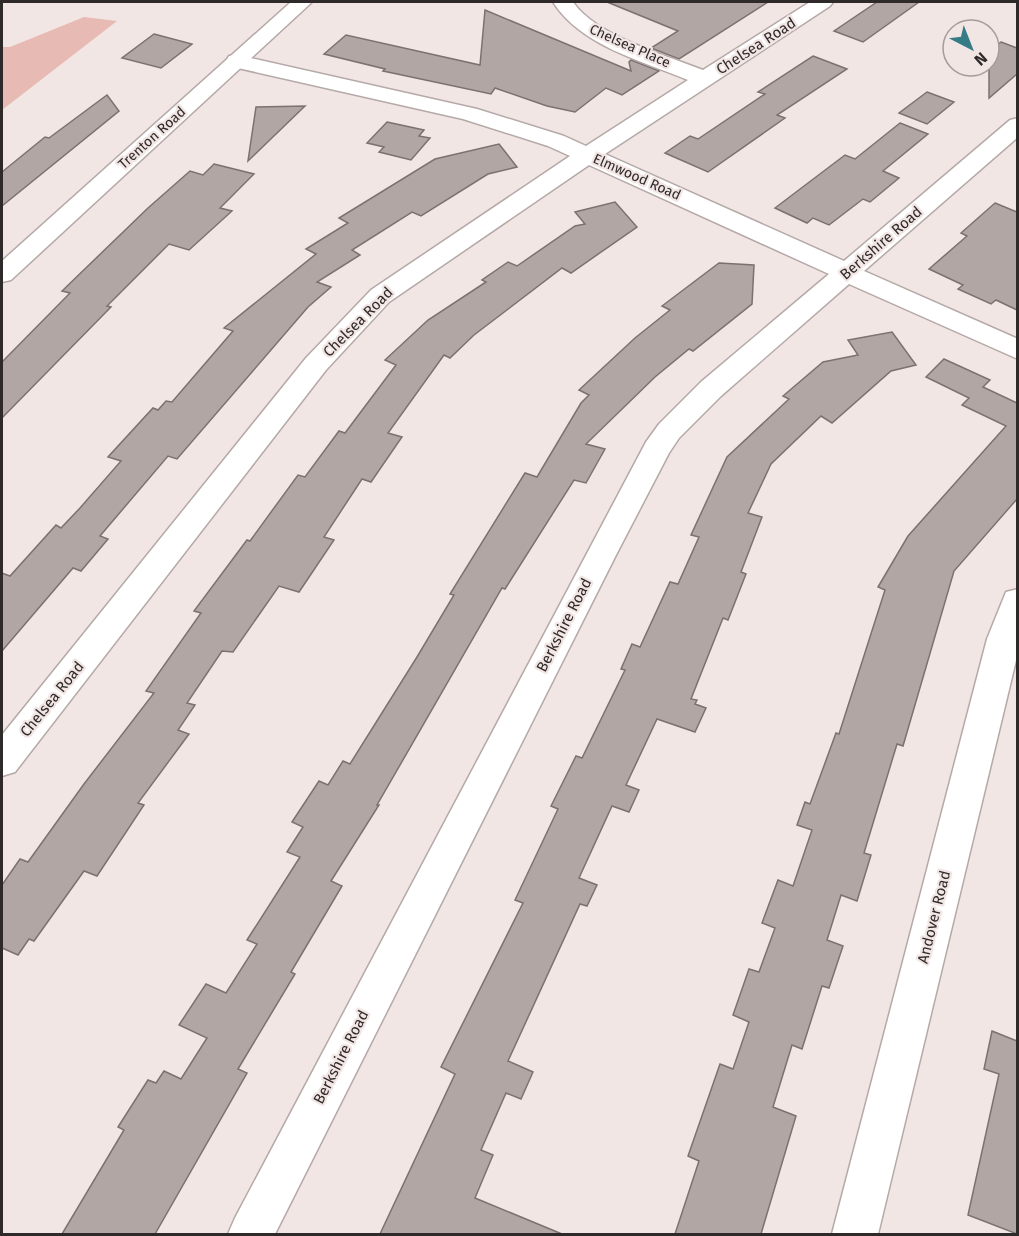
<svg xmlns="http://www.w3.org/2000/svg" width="1019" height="1236" font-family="'Fira Sans',sans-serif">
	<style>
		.green { fill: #e7bab3 }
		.building { fill: #b2a6a5; stroke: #7b716f; stroke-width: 1.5 }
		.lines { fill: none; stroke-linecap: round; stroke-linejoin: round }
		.minor-casing { stroke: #b4a9a7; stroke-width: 3 }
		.secondary-casing { stroke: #b4a9a7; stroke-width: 3 }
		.minor { fill: #fff; fill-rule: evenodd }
		.secondary { fill: #fff; fill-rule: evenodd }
		.labels { text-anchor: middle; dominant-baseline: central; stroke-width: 4.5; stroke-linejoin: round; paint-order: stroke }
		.far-street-label { font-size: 14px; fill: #2f2a2a; stroke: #f2e6e4 }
		.street-label { font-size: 15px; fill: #2f2a2a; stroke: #f2e6e4 }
	</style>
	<rect width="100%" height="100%" fill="#f2e6e4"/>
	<!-- green -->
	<polygon class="green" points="84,17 117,21 2,110 2,47 10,47"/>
	<!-- building -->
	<g class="building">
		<polygon points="607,2 768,2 679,59 651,48 678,31"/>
		<polygon points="877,2 919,2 863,42 834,31"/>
		<polygon points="485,10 631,71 629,62 631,60 659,71 622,95 606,88 575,112 547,106 495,88 491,94 383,71 385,69 324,54 346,35 480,65"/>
		<polygon points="154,34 192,44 161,68 122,58"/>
		<polygon points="1001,42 1017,48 1017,74 989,98 989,51"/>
		<polygon points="813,56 847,69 777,115 785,118 708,172 665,153 690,136 698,139 765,94 758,92"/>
		<polygon points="927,92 954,102 927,124 899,113"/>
		<polygon points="107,95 119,111 2,206 2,172 45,137 49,138"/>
		<polygon points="305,106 248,161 256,107"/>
		<polygon points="387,122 424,130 419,136 430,138 411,160 379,152 384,147 367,143"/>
		<polygon points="900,123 928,134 883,171 899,178 870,202 863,199 829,225 813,218 807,223 775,208 845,155 855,159"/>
		<polygon points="499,144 517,167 488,174 421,216 412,212 352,250 360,255 317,282 331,287 308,307 177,459 168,456 100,536 108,539 81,571 73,568 2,651 2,573 10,576 56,525 61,528 80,508 121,461 108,457 153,408 158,410 166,401 172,402 233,331 224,328 316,254 306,249 348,223 339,218 435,159"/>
		<polygon points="214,164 254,174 220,208 232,211 189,250 169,244 107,306 111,307 2,418 2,362 70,293 62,291 148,208 190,171 203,175"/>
		<polygon points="615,202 637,227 571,273 562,268 474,335 450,358 444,355 388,433 402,437 371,482 362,479 324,537 334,540 299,592 279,586 233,652 222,651 187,703 195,705 178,730 189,734 138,803 144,805 97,876 84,871 34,941 29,939 18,955 2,948 2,885 20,859 28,862 84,784 154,693 146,691 201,613 194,611 247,540 250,541 298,475 305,477 339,431 345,433 396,365 385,360 428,320 486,282 482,280 508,262 517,266 575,226 585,224 575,212"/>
		<polygon points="995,203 1017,212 1017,310 996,300 991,304 958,289 963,285 929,269 967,236 961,233"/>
		<polygon points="719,263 754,265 752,304 693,351 689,349 655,377 586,444 605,449 586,483 574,480 505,589 502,588 377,805 379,805 331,881 342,886 291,972 295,974 238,1069 247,1073 155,1234 62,1234 124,1130 118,1127 148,1080 156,1083 164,1071 181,1079 207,1038 179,1025 206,984 226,993 257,944 247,940 300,857 287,852 303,827 292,822 319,781 328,785 343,761 350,764 417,657 454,595 450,594 525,473 537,477 581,403 589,395 579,390 635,338 670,310 662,306"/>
		<polygon points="892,332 916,365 891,371 832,423 821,416 771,464 748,513 762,517 741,572 746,574 728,620 723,618 691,699 697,700 695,704 706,708 695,732 657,719 626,785 639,790 629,812 612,806 579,878 597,885 587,906 580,904 508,1061 533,1072 521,1099 506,1093 481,1150 493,1155 475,1198 562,1234 380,1234 455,1074 441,1067 523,903 515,900 558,809 551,806 576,756 582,758 625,670 621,669 632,644 640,647 670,582 678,584 699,537 691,535 727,457 789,399 783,396 823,362 858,355 848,340"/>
		<polygon points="944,359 990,380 983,387 1017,403 1017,499 954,571 903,746 897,744 864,853 871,855 857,901 841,895 827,940 843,946 829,988 822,986 802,1049 792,1045 773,1107 796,1116 761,1234 675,1234 699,1161 688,1156 720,1064 733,1069 749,1022 733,1015 749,969 759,972 775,928 762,923 778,880 793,886 812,830 797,825 805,802 810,804 836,733 839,734 885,590 878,587 908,536 1006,426 962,405 969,398 926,377"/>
		<polygon points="992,1031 1017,1041 1017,1234 968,1215 999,1074 984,1069"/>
	</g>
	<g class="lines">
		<defs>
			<g id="minor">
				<path d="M553,2H573C596,36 665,55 703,70L810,2H833L830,6L605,154L844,261L1010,120L1018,118V137L864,271L1018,339V359L849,284L721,396L679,438L669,453L616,555L275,1234H228L235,1218L646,442L659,424L701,382L829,274L589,165L389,302L326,370L15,772L2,776V735L306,358L371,290L570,156L548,146L463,119L229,66L226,61L229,56L237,55L477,109L564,136L586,146L688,80C642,61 581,46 553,2Z"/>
				<polygon points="1018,589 1018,652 878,1234 832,1234 987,639 1006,592"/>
			</g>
			<polygon id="secondary" points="291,2 312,2 11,280 2,282 2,261"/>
		</defs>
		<!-- minor casing -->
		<use href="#minor" class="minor-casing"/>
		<!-- secondary casing -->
		<use href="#secondary" class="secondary-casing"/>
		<!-- minor -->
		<use href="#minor" class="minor"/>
		<!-- secondary -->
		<use href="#secondary" class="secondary"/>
	</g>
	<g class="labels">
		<!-- far-street labels -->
		<g class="far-street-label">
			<text transform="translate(630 46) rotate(24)">Chelsea Place</text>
			<text transform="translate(152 138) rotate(-42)">Trenton Road</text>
			<text transform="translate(637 177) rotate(24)">Elmwood Road</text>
		</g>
		<!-- street labels -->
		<g class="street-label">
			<text transform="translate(756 46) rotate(-33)">Chelsea Road</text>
			<text transform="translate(881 243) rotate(-41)">Berkshire Road</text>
			<text transform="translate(358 322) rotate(-45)">Chelsea Road</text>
			<text transform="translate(564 625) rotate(-63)">Berkshire Road</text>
			<text transform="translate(52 699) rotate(-51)">Chelsea Road</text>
			<text transform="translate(934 917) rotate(-76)">Andover Road</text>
			<text transform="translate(341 1057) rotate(-63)">Berkshire Road</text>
		</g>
	</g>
	<!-- border -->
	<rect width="1019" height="1236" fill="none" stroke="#2f2a2a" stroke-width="6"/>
	<!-- north arrow -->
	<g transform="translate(971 48) rotate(138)"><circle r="28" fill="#f2e6e4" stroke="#a49b9a" stroke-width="1.5"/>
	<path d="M0-4.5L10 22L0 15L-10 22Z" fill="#367c87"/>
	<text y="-9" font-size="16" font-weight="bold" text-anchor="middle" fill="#2f2a2a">N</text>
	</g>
</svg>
